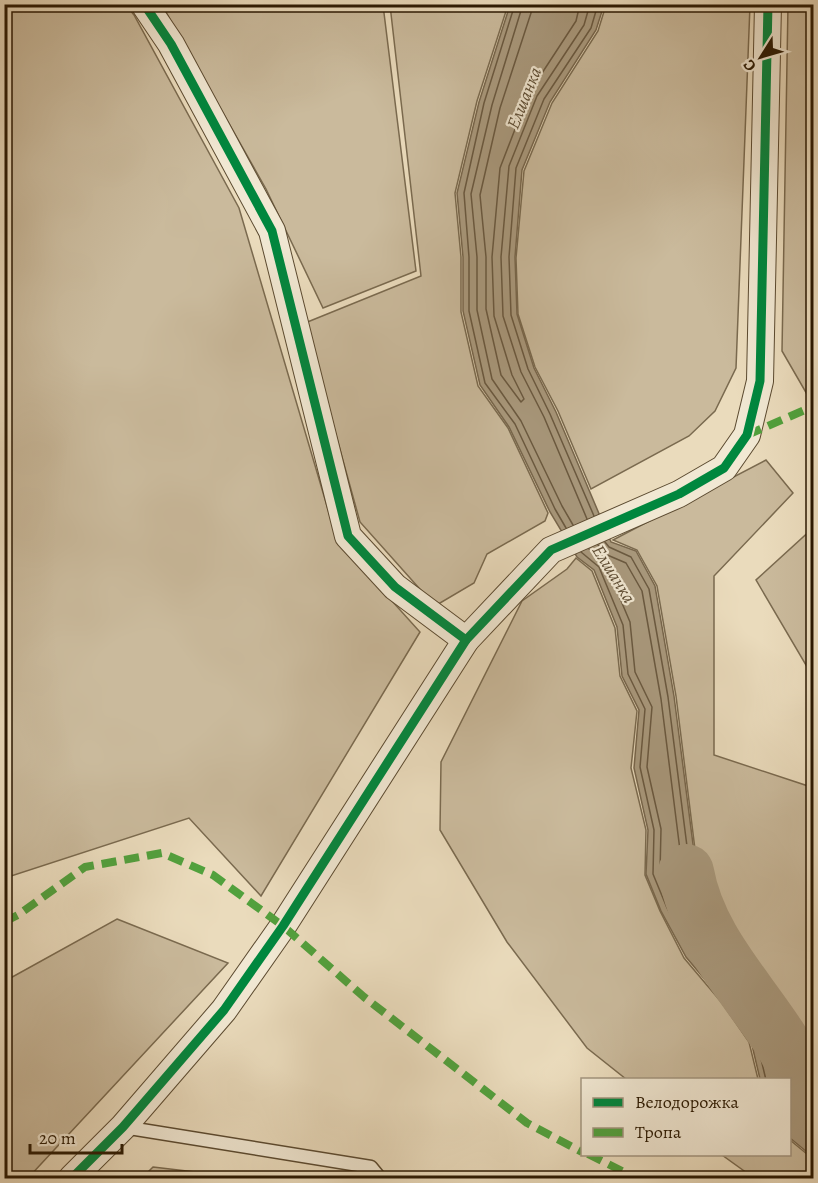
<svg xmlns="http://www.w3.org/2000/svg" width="818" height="1183" font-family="Alegreya,serif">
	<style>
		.green { fill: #caba9c; stroke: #7a6a4f; stroke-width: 1.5 }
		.water { fill: #a9997d; stroke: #77664c; stroke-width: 1.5 }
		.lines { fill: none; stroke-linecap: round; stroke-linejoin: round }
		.shore { stroke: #6a5940; stroke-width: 1.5 }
		.river { stroke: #a9997d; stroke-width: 56 }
		.service-casing { stroke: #5b4a30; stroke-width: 15 }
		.minor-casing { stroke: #5b4a30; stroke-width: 28 }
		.service { stroke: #f1e8d3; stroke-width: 12 }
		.minor { stroke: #f1e8d3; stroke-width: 26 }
		.quiet { stroke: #51a13d; stroke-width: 8; stroke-dasharray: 15 8; stroke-linecap: butt }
		.cycleway-casing { stroke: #f1e8d3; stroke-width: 13 }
		.cycleway { stroke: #00873e; stroke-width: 9 }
		.labels { text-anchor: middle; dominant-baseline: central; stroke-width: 4.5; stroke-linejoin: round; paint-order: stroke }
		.water-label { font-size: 18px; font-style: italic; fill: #5d4c33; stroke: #f1e8d3 }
	</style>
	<rect width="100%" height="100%" fill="#eadbbc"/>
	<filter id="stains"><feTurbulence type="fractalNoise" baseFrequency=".00333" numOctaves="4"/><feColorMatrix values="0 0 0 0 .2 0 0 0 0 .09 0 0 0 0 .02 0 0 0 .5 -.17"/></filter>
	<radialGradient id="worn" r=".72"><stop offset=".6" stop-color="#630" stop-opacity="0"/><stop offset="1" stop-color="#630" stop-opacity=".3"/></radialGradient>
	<!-- green -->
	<g class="green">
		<polygon points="4,5 126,5 134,15 239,208 337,540 420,632 261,896 189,818 5,878"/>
		<polygon points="162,5 383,5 416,271 323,308 266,189"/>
		<polygon points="390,5 508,5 477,101 455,193 461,257 461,312 478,386 508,428 548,513 545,521 487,554 474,583 435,606 360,522 305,323 421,276"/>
		<polygon points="606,5 750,5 736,368 715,411 689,436 591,489 558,411 535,367 518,314 516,258 524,171 552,103 598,31"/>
		<polygon points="788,5 813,5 814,393 808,396 782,351"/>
		<polygon points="766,460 793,493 714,576 714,755 808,786 813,793 813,1058 774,1019 735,976 704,922 676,696 657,586 637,550 613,540"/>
		<polygon points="813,528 813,677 756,580"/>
		<polygon points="576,558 592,571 615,628 620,676 637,711 631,768 646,830 645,875 660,911 684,958 722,1003 749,1042 758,1079 626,1079 587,1048 507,942 440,830 441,762 522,601 567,569"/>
		<polygon points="117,919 228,963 28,1178 5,1178 5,981"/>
		<polygon points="790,1140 813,1159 813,1178 754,1178 722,1155 790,1154"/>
		<polygon points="153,1167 246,1178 142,1178"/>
	</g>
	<!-- water -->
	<polygon class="water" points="510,5 604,5 596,30 550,102 522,170 515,257 517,314 534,368 556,412 611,542 636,551 655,586 674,696 703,922 733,977 772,1021 813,1060 813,1157 790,1138 790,1080 760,1079 751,1041 723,1001 686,957 661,911 646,874 648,830 634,768 639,710 622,676 617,627 594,570 577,557 550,512 509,427 480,385 463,311 463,257 457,193 479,102"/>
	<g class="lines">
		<!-- shore -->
		<g class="shore">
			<polyline points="515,4 484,103 464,193 469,257 469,311 485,383 515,424 555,509 566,528"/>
			<polyline points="523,4 492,105 471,194 477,257 477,310 492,379 521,421 562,506 573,525"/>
			<polyline points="532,4 531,13 500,108 480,195 486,257 486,309 501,375 521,402 524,399 512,375 494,316 492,257 500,168 529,93 576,21 580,4"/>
			<polyline points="594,516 550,414 528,369 511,315 509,257 516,168 544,99 591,28 598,4"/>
			<polyline points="587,519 544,417 521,372 503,316 501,257 509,166 537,96 584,25 590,4"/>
			<polyline points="605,542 609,547 631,557 649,589 668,697 697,925 728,981 768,1025 807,1063 814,1064"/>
			<polyline points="589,549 605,563 630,622 635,672 652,707 647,767 661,829 660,872 683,924 687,925 689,922 661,699 642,591 626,563 605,554 598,545"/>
			<polyline points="581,552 599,567 623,625 628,674 645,709 640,767 654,830 653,874 667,908 691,953 728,998 756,1038 766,1080"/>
			<polyline points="773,1080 765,1039 767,1036 803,1069 814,1072"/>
		</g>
		<!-- river -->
		<path class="river" d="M686,872C697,935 742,982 776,1033C790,1052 796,1075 814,1091"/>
		<defs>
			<polyline id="service" points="123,1127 371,1167 380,1178"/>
			<g id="minor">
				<polyline points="144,4 171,44 272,231 348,536 395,587 466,640"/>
				<polyline points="72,1178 123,1127 224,1010 283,926 466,640 551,550 679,494 724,468 747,435 760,381 768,4"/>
			</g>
		</defs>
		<!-- service casing -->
		<use href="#service" class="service-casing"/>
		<!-- minor casing -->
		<use href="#minor" class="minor-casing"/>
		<!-- service -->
		<use href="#service" class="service"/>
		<!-- minor -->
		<use href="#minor" class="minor"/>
		<!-- quiet -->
		<g class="quiet">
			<polyline points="747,435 814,406"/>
			<polyline points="4,922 18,915 85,867 162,853 213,875 283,926 364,997 527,1123 582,1152"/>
			<polyline points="588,1154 636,1178"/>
		</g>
		<defs>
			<g id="cycleway">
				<polyline points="144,4 171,44 272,231 348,536 395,587 466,640"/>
				<polyline points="72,1178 123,1127 224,1010 283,926 466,640 551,550 679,494 724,468 747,435 760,381 768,4"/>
			</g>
		</defs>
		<!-- cycleway casing -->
		<use href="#cycleway" class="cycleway-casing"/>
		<!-- cycleway -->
		<use href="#cycleway" class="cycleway"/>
	</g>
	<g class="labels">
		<!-- water labels -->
		<g class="water-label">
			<text transform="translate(524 98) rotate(-68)">Елшанка</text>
			<text transform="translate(614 574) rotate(58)">Елшанка</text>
		</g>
	</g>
	<!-- margin -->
	<rect width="818" height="1183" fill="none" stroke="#eadbbc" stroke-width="24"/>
	<rect x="6" y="6" width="806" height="1171" fill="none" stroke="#2b1902" stroke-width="3"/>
	<rect x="12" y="12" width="794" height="1159" fill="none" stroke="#2b1902" stroke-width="1.5"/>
	<!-- legend -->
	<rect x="581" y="1078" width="210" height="78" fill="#f1e8d3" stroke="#a2957f" stroke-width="1.5"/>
	<rect x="593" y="1098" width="30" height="9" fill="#00873e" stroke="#a2957f" stroke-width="1.5"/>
	<text x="635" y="1108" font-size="18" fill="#2b1902">Велодорожка</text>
	<rect x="593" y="1128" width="30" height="9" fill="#51a13d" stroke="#a2957f" stroke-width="1.5"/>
	<text x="635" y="1138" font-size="18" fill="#2b1902">Тропа</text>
	<!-- north arrow -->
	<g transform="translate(761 57) rotate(233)" stroke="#f1e8d3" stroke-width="4.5" paint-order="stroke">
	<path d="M0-4.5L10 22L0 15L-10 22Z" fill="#2b1902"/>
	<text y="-9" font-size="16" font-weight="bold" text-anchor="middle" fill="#2b1902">С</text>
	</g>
	<!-- scale -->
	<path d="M30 1144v9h92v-9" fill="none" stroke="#2b1902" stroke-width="3"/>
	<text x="39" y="1144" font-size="18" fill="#2b1902" stroke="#f1e8d3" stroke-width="4.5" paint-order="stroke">20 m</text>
	<rect width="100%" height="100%" filter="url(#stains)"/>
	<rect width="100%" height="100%" fill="url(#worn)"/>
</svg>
